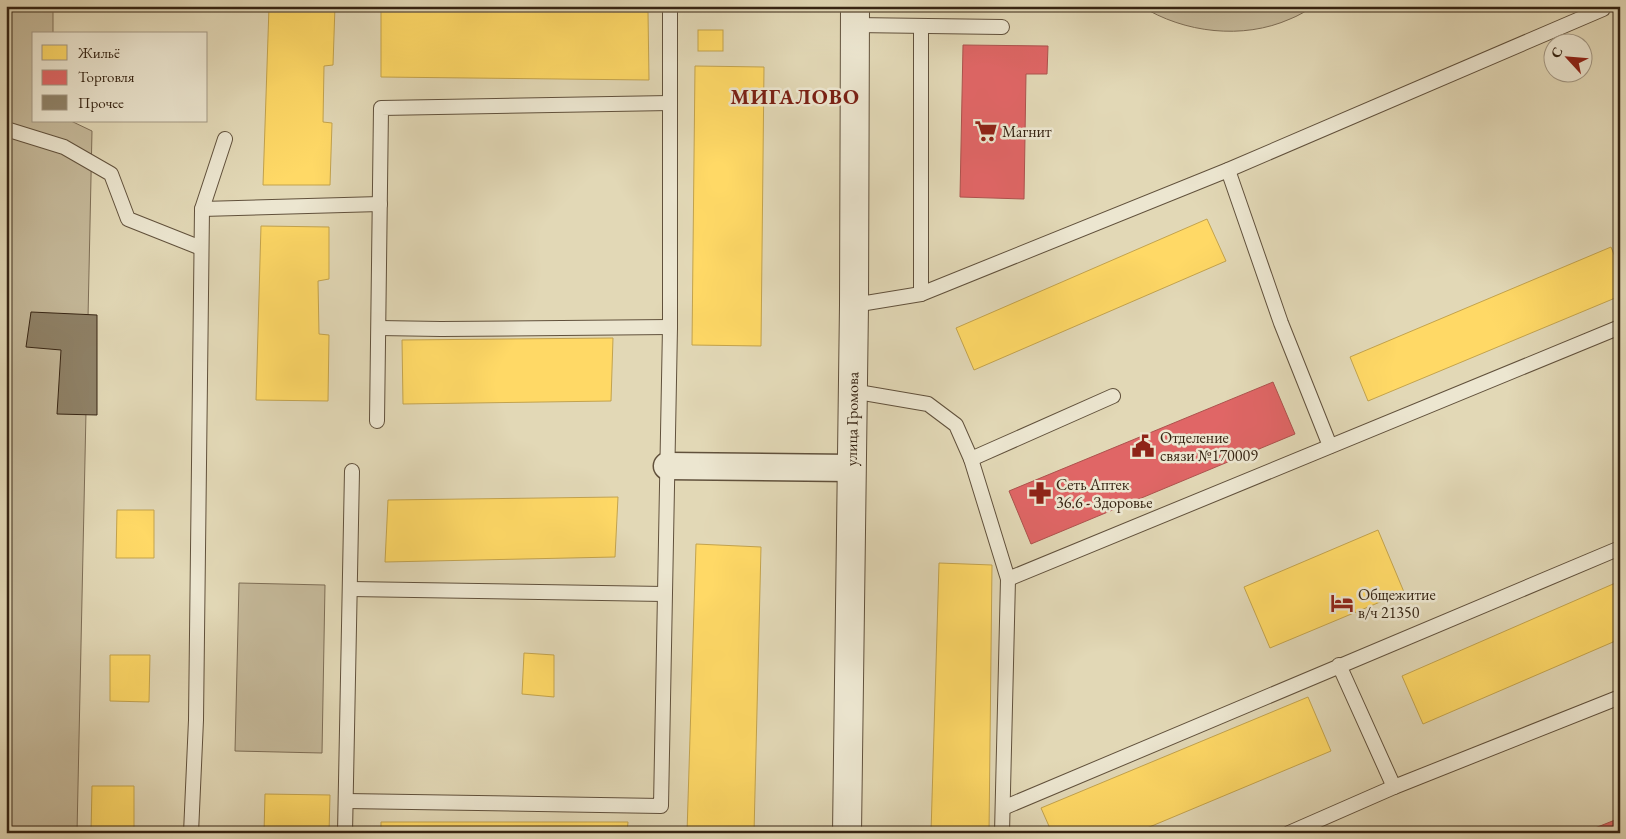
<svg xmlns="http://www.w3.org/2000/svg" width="1626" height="839" font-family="'EB Garamond',serif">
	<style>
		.green { fill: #c5b99a; stroke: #7e6e56 }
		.homes { fill: #ffd966; stroke: #c3a34d }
		.shops { fill: #e06666; stroke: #ad524d }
		.building { fill: #8f8268; stroke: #362413 }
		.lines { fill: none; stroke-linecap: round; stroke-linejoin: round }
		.service-casing { stroke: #61513c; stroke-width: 16 }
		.minor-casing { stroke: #61513c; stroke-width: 29 }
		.tertiary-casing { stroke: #61513c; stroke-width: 30 }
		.service { stroke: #ece6d0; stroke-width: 14 }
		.minor { stroke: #ece6d0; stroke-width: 26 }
		.tertiary { stroke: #ece6d0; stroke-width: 28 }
		.labels { text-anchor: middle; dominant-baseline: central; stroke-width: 5; stroke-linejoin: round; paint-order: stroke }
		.poi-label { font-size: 16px; fill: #362413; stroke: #ece6d0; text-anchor: start }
		.street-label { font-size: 16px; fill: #362413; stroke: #ece6d0 }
		.district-label { font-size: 21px; font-weight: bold; letter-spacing: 1px; fill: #7a1f14; stroke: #ece6d0 }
	</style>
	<rect width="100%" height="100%" fill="#e2d8b6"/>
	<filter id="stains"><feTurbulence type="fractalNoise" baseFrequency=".004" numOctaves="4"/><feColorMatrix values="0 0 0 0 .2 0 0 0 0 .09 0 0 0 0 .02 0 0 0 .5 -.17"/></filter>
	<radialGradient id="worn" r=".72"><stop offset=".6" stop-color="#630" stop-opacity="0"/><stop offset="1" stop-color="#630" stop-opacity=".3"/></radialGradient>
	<!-- green -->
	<g class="green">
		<polygon points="6,6 53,6 53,34 34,34 34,121 71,121 92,131 77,833 6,833"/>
		<path d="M1141,6H1314C1306,11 1298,16 1290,19C1243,40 1184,33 1141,6Z"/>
		<polygon points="239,583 325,585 322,753 235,751"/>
	</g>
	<!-- homes -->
	<g class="homes">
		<polygon points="335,6 333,65 324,66 323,122 332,123 330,185 263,185 269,7"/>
		<polygon points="381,9 648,12 649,80 381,77"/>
		<rect x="698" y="30" width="25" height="21"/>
		<polygon points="695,66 764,67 761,346 692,345"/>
		<polygon points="1207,219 1226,261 974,370 956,328"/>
		<polygon points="261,226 329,227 329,279 318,281 319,334 329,335 328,401 256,400"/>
		<polygon points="1611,247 1620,269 1620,296 1368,401 1350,357"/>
		<polygon points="613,338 611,401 403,404 402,340"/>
		<polygon points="618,497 615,557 385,562 388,500"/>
		<polygon points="117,510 154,510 154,558 116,558"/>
		<polygon points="1378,530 1404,592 1270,648 1244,587"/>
		<polygon points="696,544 761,547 754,833 687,833"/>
		<polygon points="939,563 992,565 989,833 931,833"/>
		<polygon points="1620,581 1620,639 1423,724 1402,676"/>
		<polygon points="524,653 554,655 554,697 522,694"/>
		<polygon points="110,655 150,655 149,702 110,701"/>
		<polygon points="1308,697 1331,751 1135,833 1052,833 1041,808"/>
		<polygon points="92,786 134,786 134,833 91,833"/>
		<polygon points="265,794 330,795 329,833 264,833"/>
		<polygon points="381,822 628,822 627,833 381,833"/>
	</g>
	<!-- shops -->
	<g class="shops">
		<polygon points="963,45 1048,46 1047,74 1026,74 1024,199 960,197"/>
		<polygon points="1273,382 1295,434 1031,544 1009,491"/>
		<polygon points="1620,818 1620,833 1597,833 1595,828"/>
	</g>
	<!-- building -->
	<polygon class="building" points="31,312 97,315 97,415 57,414 61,350 26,347"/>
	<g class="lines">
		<defs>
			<g id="service">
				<polyline points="855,25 1002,27"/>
				<polyline points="6,129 64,147 111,174 128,219 201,248"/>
				<polyline points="1228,170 1281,323 1330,446"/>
				<polyline points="202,209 380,204"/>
				<polyline points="921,294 921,26"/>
				<polyline points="854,305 921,294 1228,170 1603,9"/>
				<polyline points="379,328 441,329 670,327"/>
				<polyline points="852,391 928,404 956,425 971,459 1008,579 1620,327"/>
				<polyline points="377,421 381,108 670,103"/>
				<polyline points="971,459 1113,396"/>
				<polyline points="350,589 664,594"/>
				<polyline points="1339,665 1394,787"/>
				<polyline points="346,801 661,806 670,327 670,6"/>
				<polyline points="1003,808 1620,548"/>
				<polyline points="191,833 196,720 202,209 225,139"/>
				<polyline points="345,833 352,471"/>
				<polyline points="1002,833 1008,579"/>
				<polyline points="1289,833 1394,787 1620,697"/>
			</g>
			<polyline id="minor" points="667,466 851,468"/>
			<polyline id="tertiary" points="847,833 854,305 855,6"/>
		</defs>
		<!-- service casing -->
		<use href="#service" class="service-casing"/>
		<!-- minor casing -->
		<use href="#minor" class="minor-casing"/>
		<!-- tertiary casing -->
		<use href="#tertiary" class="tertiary-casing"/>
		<!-- service -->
		<use href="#service" class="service"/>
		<!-- minor -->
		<use href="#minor" class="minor"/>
		<!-- tertiary -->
		<use href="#tertiary" class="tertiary"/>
	</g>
	<!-- icons -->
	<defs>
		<symbol id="supermarket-bare" viewBox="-9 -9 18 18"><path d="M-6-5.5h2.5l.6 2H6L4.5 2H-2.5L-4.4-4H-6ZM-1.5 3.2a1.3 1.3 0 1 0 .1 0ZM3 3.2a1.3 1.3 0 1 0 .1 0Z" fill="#8f2418" stroke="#ece6d0" stroke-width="2.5" paint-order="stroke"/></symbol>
		<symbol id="civic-bare" viewBox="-9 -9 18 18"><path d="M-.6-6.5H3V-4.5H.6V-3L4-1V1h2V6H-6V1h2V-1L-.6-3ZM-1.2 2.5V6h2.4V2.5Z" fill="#8f2418" stroke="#ece6d0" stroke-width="2.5" paint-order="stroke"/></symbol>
		<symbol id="pharmacy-bare" viewBox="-9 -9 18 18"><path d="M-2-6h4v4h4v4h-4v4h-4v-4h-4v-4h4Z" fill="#8f2418" stroke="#ece6d0" stroke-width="2.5" paint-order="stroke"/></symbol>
		<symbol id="hotel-bare" viewBox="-9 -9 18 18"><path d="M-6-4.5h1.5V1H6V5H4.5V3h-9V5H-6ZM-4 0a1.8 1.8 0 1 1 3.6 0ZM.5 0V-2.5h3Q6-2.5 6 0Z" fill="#8f2418" stroke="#ece6d0" stroke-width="2.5" paint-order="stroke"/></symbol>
	</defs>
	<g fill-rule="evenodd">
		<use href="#supermarket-bare" x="970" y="115" width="32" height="32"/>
		<use href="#civic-bare" x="1127" y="430" width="32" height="32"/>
		<use href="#pharmacy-bare" x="1024" y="477" width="32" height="32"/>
		<use href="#hotel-bare" x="1326" y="587" width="32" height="32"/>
	</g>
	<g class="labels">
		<!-- poi labels -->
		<g class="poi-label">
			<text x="1002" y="131">Магнит</text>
			<text x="1160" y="437">Отделение<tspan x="1160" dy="18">связи №170009</tspan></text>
			<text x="1056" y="484">Сеть Аптек<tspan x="1056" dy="18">36.6 - Здоровье</tspan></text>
			<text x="1358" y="594">Общежитие<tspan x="1358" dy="18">в/ч 21350</tspan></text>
		</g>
		<!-- street labels -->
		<g class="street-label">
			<text transform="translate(852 419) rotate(-89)">улица Громова</text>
		</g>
		<!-- district labels -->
		<g class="district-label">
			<text x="795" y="96">МИГАЛОВО</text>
		</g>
	</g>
	<!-- margin -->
	<rect width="1626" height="839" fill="none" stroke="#e2d8b6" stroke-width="25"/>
	<rect x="8" y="8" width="1611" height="824" fill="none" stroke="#362413" stroke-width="2.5"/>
	<rect x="12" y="12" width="1601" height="814" fill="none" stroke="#362413"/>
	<!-- legend -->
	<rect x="32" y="32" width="175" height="90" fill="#ece6d0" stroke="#a39884"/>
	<rect x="42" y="45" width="25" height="15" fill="#ffd966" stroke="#a39884"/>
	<text x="78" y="58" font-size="15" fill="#362413">Жильё</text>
	<rect x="42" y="70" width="25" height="15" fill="#e06666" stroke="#a39884"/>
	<text x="78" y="82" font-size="15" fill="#362413">Торговля</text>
	<rect x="42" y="95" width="25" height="15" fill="#8f8268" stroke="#a39884"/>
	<text x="78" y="108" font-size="15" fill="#362413">Прочее</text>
	<!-- north arrow -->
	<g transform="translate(1568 58) rotate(296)"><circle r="24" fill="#ece6d0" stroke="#a39884"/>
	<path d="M0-4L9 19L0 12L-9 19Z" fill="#8f2418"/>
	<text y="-8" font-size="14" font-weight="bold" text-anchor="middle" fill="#362413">С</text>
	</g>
	<rect width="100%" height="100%" filter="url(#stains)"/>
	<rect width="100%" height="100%" fill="url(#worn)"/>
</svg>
